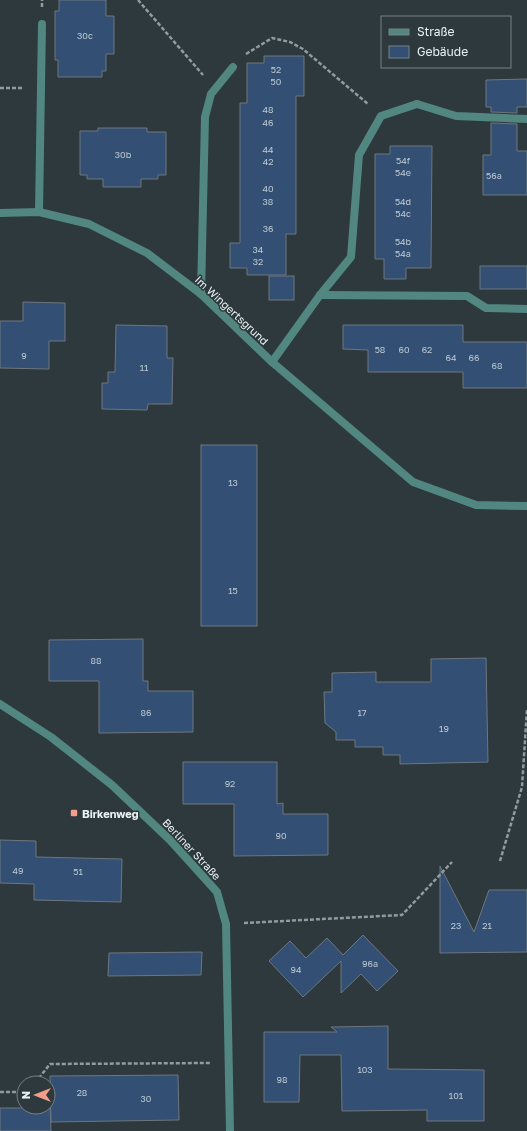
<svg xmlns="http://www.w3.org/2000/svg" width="527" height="1131" font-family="'Golos Text',sans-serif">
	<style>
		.building { fill: #335074; stroke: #6e767f }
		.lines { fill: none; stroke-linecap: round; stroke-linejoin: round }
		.path { stroke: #929b9e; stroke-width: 2.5; stroke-dasharray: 4 2; stroke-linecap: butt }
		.service { stroke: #518780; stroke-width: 8 }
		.minor { stroke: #518780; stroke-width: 8 }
		.poi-dot { fill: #f49e89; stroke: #2d393d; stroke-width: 1.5 }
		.labels { text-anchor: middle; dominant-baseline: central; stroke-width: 3; stroke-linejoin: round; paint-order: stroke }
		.number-label { font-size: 9px; fill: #bcc8d2 }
		.street-label { font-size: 11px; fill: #e9f0f2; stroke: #2d393d }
		.poi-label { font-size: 11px; font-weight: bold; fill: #e9f0f2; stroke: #2d393d; text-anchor: start }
	</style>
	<rect width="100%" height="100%" fill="#2d393d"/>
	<!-- building -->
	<g class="building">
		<polygon points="59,0 106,0 106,16 114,16 114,54 106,54 106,71 102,71 102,77 58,77 58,60 55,60 55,11 59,11"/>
		<polygon points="264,56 304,56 304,96 296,96 296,234 286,234 286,275 247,275 247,268 230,268 230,243 240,243 240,103 247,103 247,63 264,63"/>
		<polygon points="527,79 527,107 517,107 517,113 491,112 491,107 486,107 486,80"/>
		<polygon points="491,123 517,124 517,151 527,151 527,195 483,195 483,155 491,155"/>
		<polygon points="98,128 147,128 147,132 166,132 166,175 158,175 158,179 141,179 141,187 103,187 103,179 87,179 87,175 80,175 80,131 98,131"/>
		<polygon points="390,146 432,146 431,268 406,268 406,279 384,279 384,259 375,259 375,154 390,154"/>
		<rect x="480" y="266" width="47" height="23"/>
		<rect x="269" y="276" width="25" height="24"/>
		<polygon points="23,302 65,303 65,341 49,341 49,369 0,368 0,321 23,321"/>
		<polygon points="116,325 167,326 167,358 173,358 172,404 148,404 147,410 102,409 102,383 108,383 108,372 115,372"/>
		<polygon points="343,325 463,325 463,342 527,342 527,388 463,388 463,372 368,372 368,350 343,349"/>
		<rect x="201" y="445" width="56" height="181"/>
		<polygon points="143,639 143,681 148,681 148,691 193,691 193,732 99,733 99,681 49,681 49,640"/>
		<polygon points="486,658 488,762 400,764 400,755 383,755 383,747 355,747 355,740 336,740 336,732 325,723 324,692 332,692 332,673 376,672 376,682 431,682 431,659"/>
		<polygon points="183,762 277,762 277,804 283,803 283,814 328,814 328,855 234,856 234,804 183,804"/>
		<polygon points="0,840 36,841 36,857 122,859 121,902 34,900 34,884 0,883"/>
		<polygon points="440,866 474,932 489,890 527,890 527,952 440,953"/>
		<polygon points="363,935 398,971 377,991 361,974 341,993 341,961 303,997 269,961 290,941 306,958 327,938 343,955"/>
		<polygon points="202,952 201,975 108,976 109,953"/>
		<polygon points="388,1026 388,1069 484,1070 484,1121 427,1121 427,1110 342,1111 341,1055 300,1055 299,1102 264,1102 264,1032 337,1032 331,1027"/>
		<polygon points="178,1075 179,1120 51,1122 50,1076"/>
		<polygon points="0,1108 50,1108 51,1131 0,1131"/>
	</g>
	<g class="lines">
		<!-- path -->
		<g class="path">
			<polyline points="138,0 203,75"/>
			<polyline points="42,7 42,0"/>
			<polyline points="246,54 272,38 290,42 303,49 368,104"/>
			<polyline points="0,88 22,88"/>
			<polyline points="500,861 522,787 527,709"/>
			<polyline points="244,923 402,915 452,862"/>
			<polyline points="35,1083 50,1064 211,1063"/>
			<polyline points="0,1092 24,1092"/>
		</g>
		<!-- service -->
		<g class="service">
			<polyline points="417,104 456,116 527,119"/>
			<polyline points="39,212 42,24"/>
			<polyline points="201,294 205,117 211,94 233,67"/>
			<polyline points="320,295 467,296 486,308 527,309"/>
		</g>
		<!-- minor -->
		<g class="minor">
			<polyline points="0,213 39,212 89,224 147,253 201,294 272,362 413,482 476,505 527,506"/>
			<polyline points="272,362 320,295 351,257 359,155 381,116 417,104"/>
			<polyline points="0,704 51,737 112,785 170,840 217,892 226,924 230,1131"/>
		</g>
	</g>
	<!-- markers -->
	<rect class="poi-dot" x="70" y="809" width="8" height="8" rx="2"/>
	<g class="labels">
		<!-- number labels -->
		<g class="number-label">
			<text x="85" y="35">30c</text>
			<text x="276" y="69">52</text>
			<text x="276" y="81">50</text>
			<text x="268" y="109">48</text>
			<text x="268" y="122">46</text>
			<text x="268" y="149">44</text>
			<text x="123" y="154">30b</text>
			<text x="403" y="160">54f</text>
			<text x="268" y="161">42</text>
			<text x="403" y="172">54e</text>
			<text x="494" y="175">56a</text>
			<text x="268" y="188">40</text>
			<text x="268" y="201">38</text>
			<text x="403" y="201">54d</text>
			<text x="403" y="213">54c</text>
			<text x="268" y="228">36</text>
			<text x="403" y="241">54b</text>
			<text x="258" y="249">34</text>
			<text x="403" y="253">54a</text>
			<text x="258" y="261">32</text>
			<text x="380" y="349">58</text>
			<text x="404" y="349">60</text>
			<text x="427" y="349">62</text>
			<text x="24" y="355">9</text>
			<text x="451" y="357">64</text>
			<text x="474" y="357">66</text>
			<text x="497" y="365">68</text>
			<text x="144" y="367">11</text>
			<text x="233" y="482">13</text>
			<text x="233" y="590">15</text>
			<text x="96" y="660">88</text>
			<text x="146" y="712">86</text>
			<text x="362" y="712">17</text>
			<text x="444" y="728">19</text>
			<text x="230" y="783">92</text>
			<text x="281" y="835">90</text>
			<text x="18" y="870">49</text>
			<text x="78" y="871">51</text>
			<text x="456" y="925">23</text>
			<text x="487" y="925">21</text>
			<text x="370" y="963">96a</text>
			<text x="296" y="969">94</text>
			<text x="365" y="1069">103</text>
			<text x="282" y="1079">98</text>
			<text x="82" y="1092">28</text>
			<text x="456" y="1095">101</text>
			<text x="146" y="1098">30</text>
		</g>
		<!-- street labels -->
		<g class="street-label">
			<text transform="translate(232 310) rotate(43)">Im Wingertsgrund</text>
			<text transform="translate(192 849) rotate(47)">Berliner Straße</text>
		</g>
		<!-- poi labels -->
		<g class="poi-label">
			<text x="82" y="813">Birkenweg</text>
		</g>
	</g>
	<!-- legend -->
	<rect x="381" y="16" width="130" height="52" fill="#2d393d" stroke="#788285"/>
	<rect x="389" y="29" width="20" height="6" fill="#518780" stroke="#788285"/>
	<text x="417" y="36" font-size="12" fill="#e9f0f2">Straße</text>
	<rect x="389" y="46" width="20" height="12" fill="#335074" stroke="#788285"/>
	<text x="417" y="56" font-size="12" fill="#e9f0f2">Gebäude</text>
	<!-- north arrow -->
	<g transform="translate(36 1095) rotate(270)"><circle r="19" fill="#2d393d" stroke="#788285"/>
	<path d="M0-3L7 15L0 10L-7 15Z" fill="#f49e89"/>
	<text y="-6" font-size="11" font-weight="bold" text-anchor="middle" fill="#e9f0f2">N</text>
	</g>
</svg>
